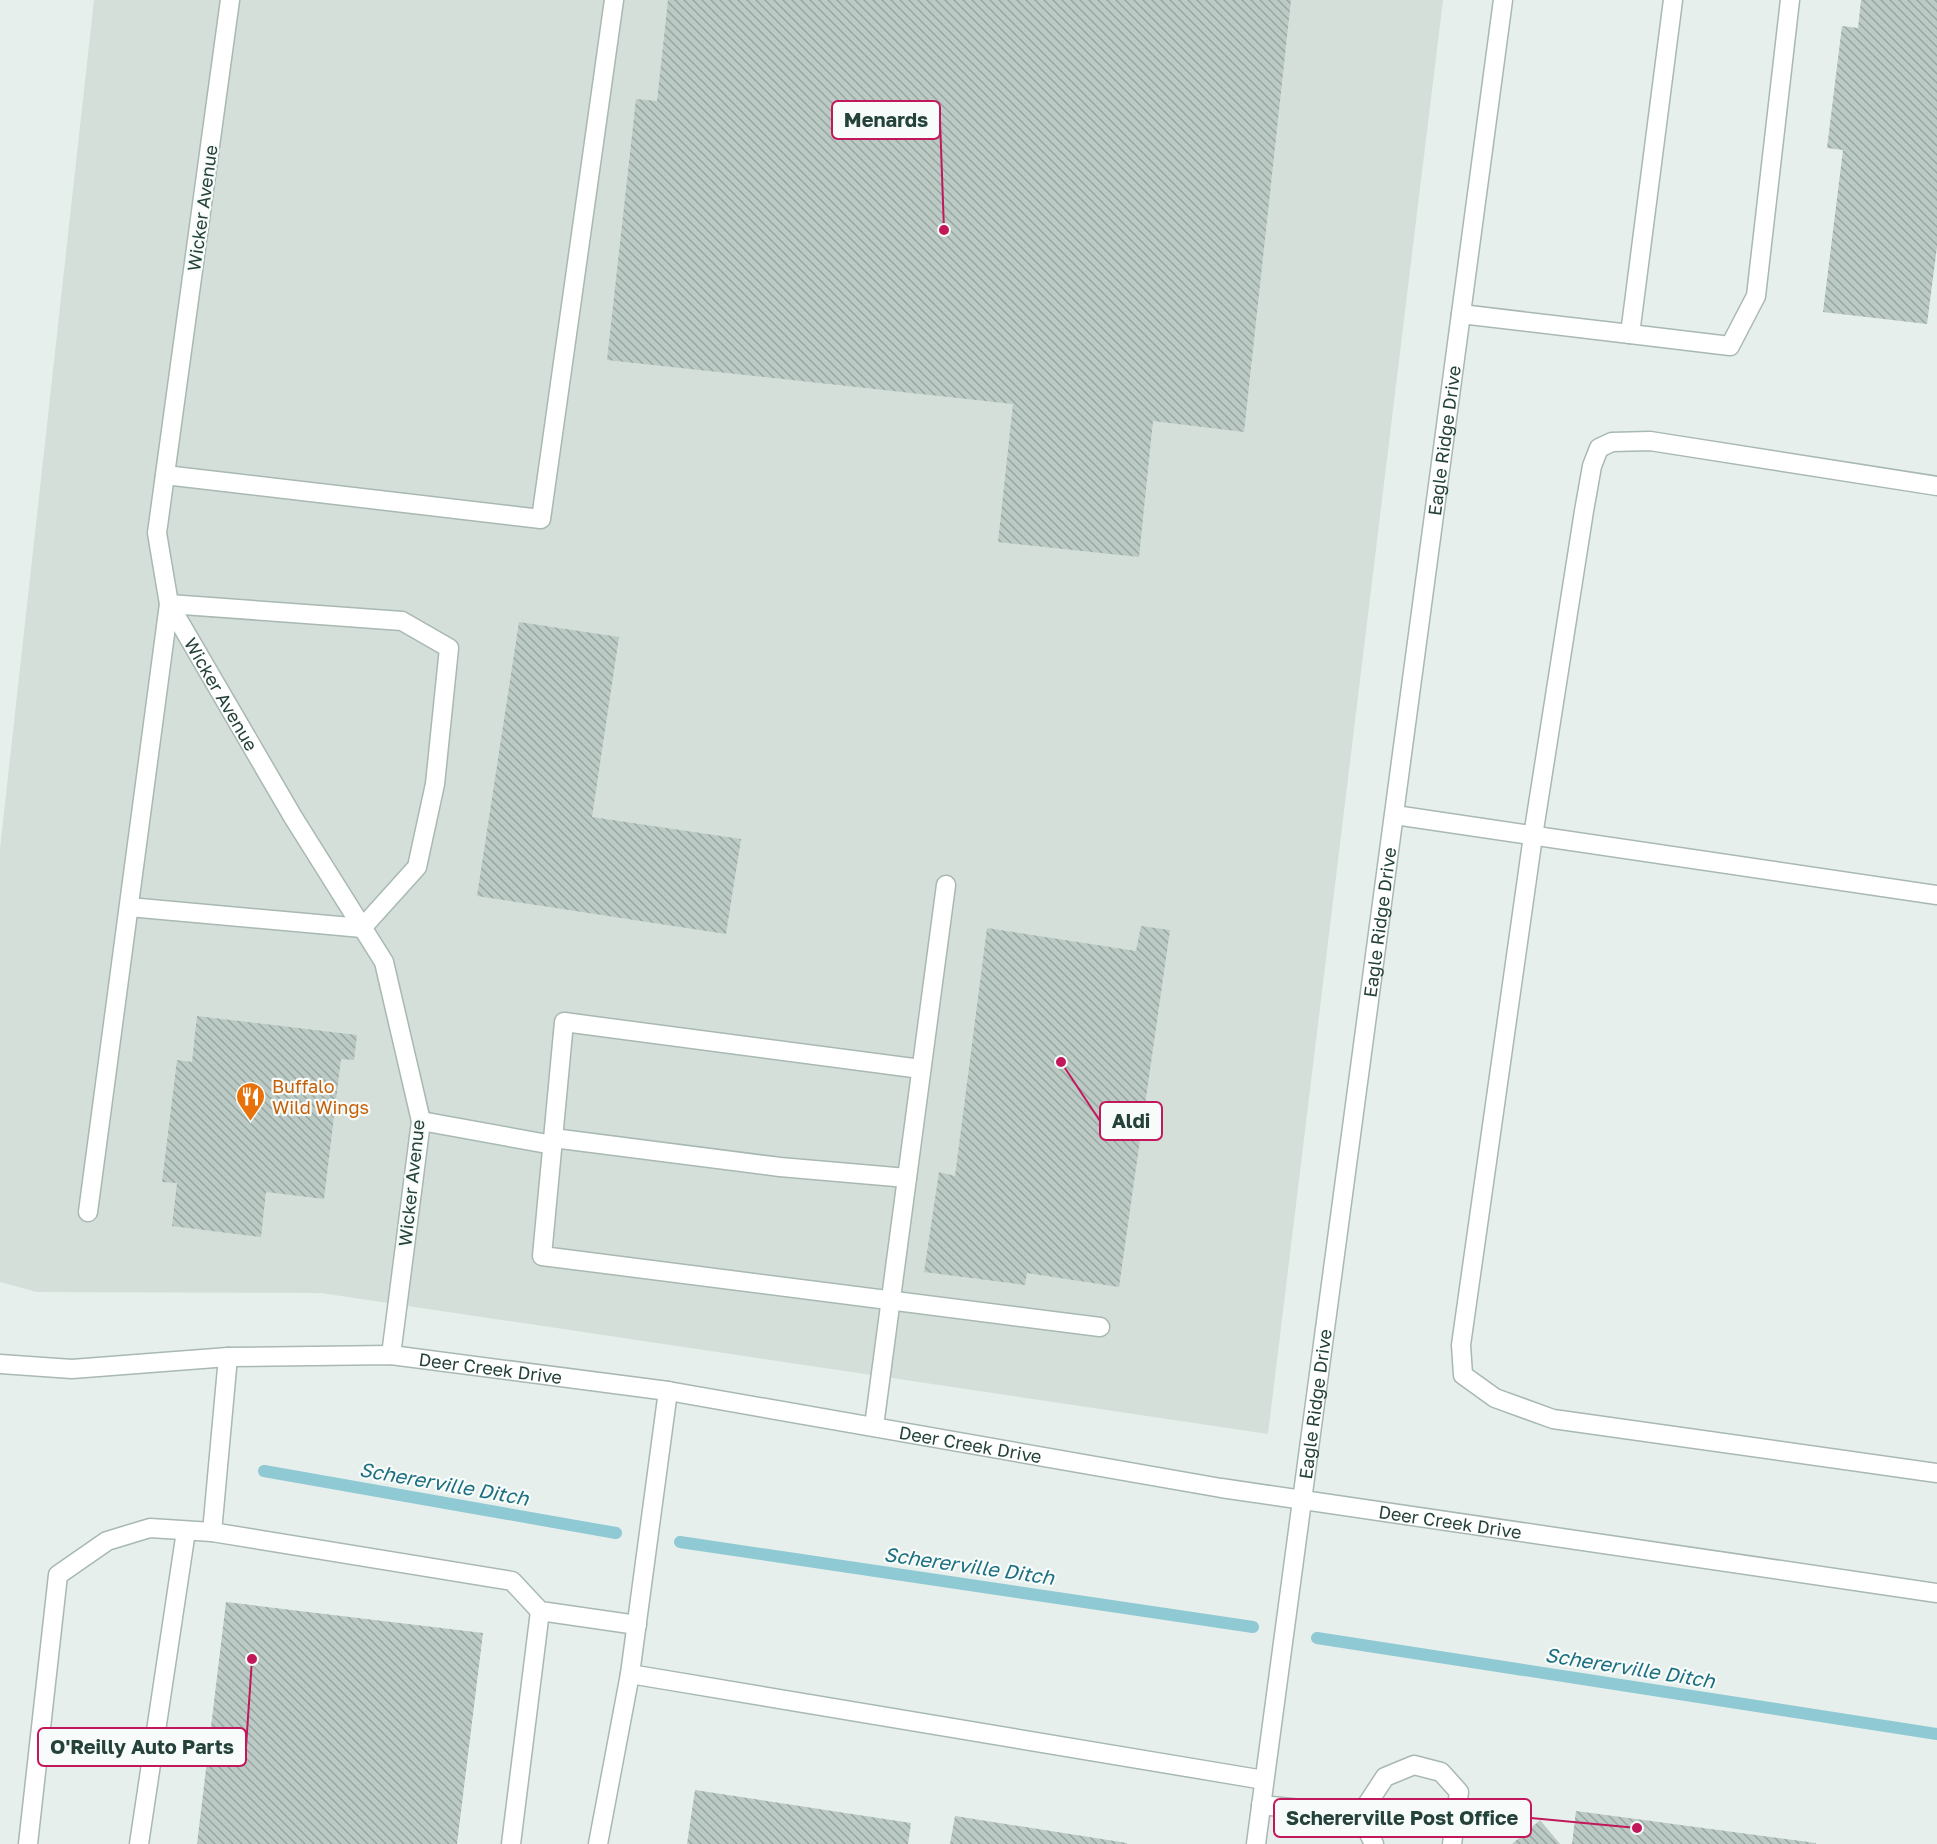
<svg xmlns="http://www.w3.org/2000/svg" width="1937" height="1844" font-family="'Golos Text',sans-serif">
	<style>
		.built { fill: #d4dfda }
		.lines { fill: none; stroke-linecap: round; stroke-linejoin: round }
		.stream { stroke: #8ec9d4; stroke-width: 12 }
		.building { fill: url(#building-back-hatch) }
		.minor-casing { stroke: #a8b8b2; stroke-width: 21 }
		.minor { stroke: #fff; stroke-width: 18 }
		.labels { text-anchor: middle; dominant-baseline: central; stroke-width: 4.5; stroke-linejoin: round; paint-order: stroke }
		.street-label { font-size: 18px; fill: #24423a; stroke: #f7fbf9 }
		.food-label { font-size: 18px; fill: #c56008; stroke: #f7fbf9; text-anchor: start }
		.water-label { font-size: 20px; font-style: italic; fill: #1c6f80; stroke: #f7fbf9 }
		.leader { fill: none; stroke: #c2185b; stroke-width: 2 }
		.callout-dot { fill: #c2185b; stroke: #f7fbf9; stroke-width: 2 }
		.callout { fill: #f7fbf9; stroke: #c2185b; stroke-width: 2 }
		.callout-label { font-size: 20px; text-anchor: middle; font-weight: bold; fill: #24423a }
	</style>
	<defs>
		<pattern id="building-back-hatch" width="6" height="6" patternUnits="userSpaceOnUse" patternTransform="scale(1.5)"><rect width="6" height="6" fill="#bbcac4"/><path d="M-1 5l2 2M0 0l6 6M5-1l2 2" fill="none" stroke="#98a6a0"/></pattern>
	</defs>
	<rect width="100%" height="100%" fill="#e6efeb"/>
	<!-- built -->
	<polygon class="built" points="94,0 1443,0 1268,1434 321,1293 37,1292 0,1282 0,849"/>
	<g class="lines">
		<!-- stream -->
		<g class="stream">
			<polyline points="264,1471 616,1533"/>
			<polyline points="680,1542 1253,1627"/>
			<polyline points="1317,1638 1937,1734"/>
		</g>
	</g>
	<!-- building -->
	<g class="building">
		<polygon points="668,0 1291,0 1244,432 1153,421 1139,557 998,542 1013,404 607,360 636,99 657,101"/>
		<polygon points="1861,0 1937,0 1937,247 1927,324 1823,312 1843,150 1827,148 1842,26 1858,28"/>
		<polygon points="519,622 619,637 592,817 741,839 726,934 477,896"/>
		<polygon points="1141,926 1170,930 1119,1287 1027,1273 1025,1285 924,1272 939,1172 955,1176 987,928 1136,951"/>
		<polygon points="197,1016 357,1035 354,1060 341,1059 324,1199 266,1192 261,1237 172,1226 177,1183 162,1182 177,1060 192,1062"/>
		<polygon points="226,1602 483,1633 457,1844 197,1844"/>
		<polygon points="695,1790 911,1823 908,1844 687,1844"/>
		<polygon points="1576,1811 1816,1843 1816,1844 1572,1844"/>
		<polygon points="955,1816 1127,1843 1127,1844 950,1844"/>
		<polygon points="1540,1820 1560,1844 1512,1844"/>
	</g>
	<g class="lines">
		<defs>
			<g id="minor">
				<path id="s1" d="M230,0L157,533L169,604L293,817L384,962L421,1121L391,1355"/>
				<polyline points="1461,314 1630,334 1673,0"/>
				<polyline points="1630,334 1730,346 1756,296 1790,0"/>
				<polyline points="165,475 541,519 614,0"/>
				<polyline points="1937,486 1650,441 1612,442 1599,448 1592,466 1584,511 1533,836 1461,1345 1463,1375 1495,1398 1553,1419 1937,1473"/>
				<polyline points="1395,815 1937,895"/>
				<polyline points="921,1069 564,1022 542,1256 1100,1327"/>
				<polyline points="421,1121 553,1145"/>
				<polyline points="553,1138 780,1167 907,1178"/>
				<polyline points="88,1212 169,604 402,621 449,648 435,784 417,867 362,928 129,907"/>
				<polyline points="228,1357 212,1532 512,1581 540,1611 637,1625"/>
				<path id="s2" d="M0,1364L72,1369L228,1357L391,1355L668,1391L1221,1488L1937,1593"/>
				<polyline points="668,1391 630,1674 1264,1780"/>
				<polyline points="874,1426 946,885"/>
				<polyline points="1261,1805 1360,1815"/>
				<polyline points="1360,1815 1385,1777 1414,1765 1441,1772 1459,1792 1452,1844"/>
				<polyline points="1360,1815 1374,1844"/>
				<polyline points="28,1844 58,1575 107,1541 150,1528 212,1532"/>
				<polyline points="139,1844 186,1531"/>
				<polyline points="511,1844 540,1611"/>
				<polyline points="598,1844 630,1674"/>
				<path id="s3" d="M1256,1844L1503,0"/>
			</g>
		</defs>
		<!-- minor casing -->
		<use href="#minor" class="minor-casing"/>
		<!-- minor -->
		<use href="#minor" class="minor"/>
	</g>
	<!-- icons -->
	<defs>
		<symbol id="restaurant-pin" viewBox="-11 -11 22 30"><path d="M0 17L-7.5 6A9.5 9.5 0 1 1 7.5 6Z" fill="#e8710a" stroke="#f7fbf9"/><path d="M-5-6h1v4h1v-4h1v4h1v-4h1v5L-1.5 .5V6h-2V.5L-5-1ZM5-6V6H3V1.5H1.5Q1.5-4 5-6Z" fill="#fff"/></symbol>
	</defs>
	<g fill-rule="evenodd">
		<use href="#restaurant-pin" x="234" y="1080" width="33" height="45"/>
	</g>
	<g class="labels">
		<!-- street labels -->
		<g class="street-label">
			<text transform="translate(202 208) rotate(-82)">Wicker Avenue</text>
			<text stroke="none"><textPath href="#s3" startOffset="1416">Eagle Ridge Drive</textPath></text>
			<text stroke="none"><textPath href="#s1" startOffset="714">Wicker Avenue</textPath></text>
			<text stroke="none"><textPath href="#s3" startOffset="930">Eagle Ridge Drive</textPath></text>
			<text transform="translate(411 1183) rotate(-84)">Wicker Avenue</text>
			<text stroke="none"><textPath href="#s2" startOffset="492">Deer Creek Drive</textPath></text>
			<text stroke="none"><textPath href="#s3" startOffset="444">Eagle Ridge Drive</textPath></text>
			<text stroke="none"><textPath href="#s2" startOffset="978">Deer Creek Drive</textPath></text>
			<text stroke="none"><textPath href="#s2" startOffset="1464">Deer Creek Drive</textPath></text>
		</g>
		<!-- food labels -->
		<g class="food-label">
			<text x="272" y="1086">Buffalo<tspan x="272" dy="21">Wild Wings</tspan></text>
		</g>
		<!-- water labels -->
		<g class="water-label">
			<text transform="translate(444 1483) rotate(10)">Schererville Ditch</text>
			<text transform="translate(969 1565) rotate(8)">Schererville Ditch</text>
			<text transform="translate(1630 1667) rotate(9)">Schererville Ditch</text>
		</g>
	</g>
	<!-- callouts -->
	<path class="leader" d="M944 230L940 120M1061 1062L1100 1121M252 1659L246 1747M1637 1828L1531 1818"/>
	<g class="callout-dot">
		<circle cx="944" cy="230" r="6"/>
		<circle cx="1061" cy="1062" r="6"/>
		<circle cx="252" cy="1659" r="6"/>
		<circle cx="1637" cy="1828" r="6"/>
	</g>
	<g class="callout">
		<rect x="832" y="101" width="108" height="38" rx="6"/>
		<rect x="1100" y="1102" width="62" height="38" rx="6"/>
		<rect x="38" y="1728" width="208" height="38" rx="6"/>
		<rect x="1274" y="1799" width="257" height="38" rx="6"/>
	</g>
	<g class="callout-label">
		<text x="886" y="127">Menards</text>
		<text x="1131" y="1128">Aldi</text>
		<text x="142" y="1754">O'Reilly Auto Parts</text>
		<text x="1402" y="1825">Schererville Post Office</text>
	</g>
</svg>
